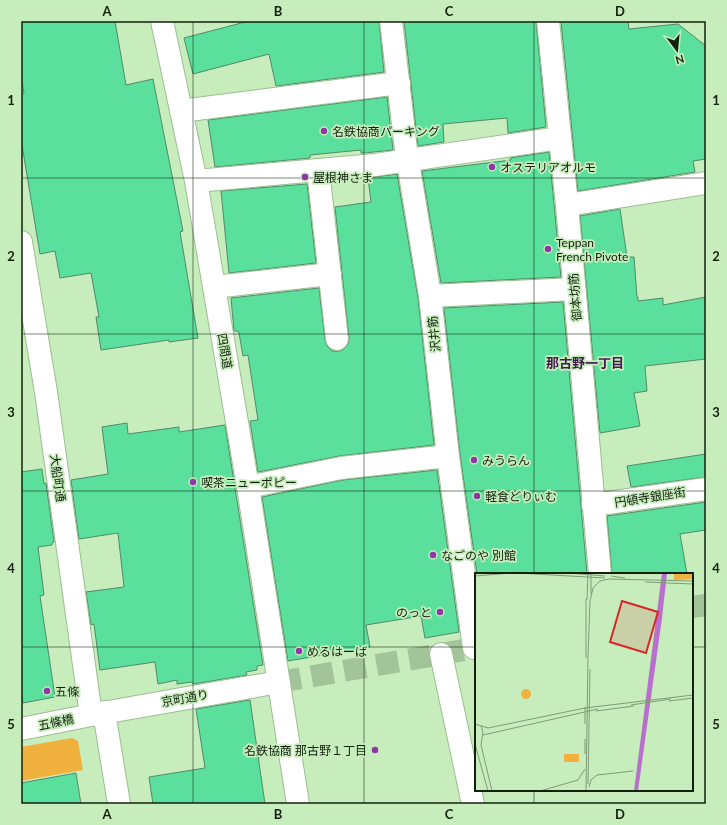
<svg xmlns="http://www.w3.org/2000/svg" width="727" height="825" font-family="Lato,'Noto Sans JP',sans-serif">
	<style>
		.green { fill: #f0b13f }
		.building { fill: #5bdf9d; stroke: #528a6b }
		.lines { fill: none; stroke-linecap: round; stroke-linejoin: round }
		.street-tunnel { stroke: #a3c499; stroke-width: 22; stroke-dasharray: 22 11; stroke-linecap: butt }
		.street-casing { stroke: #9bbf90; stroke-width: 24 }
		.secondary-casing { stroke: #9bbf90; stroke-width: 24 }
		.street { stroke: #fff; stroke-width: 22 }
		.secondary { stroke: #fff; stroke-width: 22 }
		.grid { fill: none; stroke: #13200e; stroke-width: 1; stroke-opacity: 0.55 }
		.poi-dot { fill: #8e38a5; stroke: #c7edbc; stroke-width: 1.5 }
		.labels { text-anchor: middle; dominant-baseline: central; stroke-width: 3.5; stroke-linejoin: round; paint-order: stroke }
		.poi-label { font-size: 12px; fill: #13200e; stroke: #c7edbc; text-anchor: start }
		.street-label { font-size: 12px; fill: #13200e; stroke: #c7edbc }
		.neighbourhood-label { font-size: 13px; font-weight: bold; fill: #42194d; stroke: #c7edbc }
		.inset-road { fill: none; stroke: #7f9b76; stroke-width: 1 }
		.view { fill: #d62828; fill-opacity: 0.15; stroke: #d62828; stroke-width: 2 }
		.inset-edge { fill: none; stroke: #13200e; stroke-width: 2 }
		.neatline { fill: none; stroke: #13200e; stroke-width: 1.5 }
		.grid-label { font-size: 13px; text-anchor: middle; font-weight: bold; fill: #13200e }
	</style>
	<rect width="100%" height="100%" fill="#c7edbc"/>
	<!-- green -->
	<polygon class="green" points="72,738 78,741 83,770 21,781 21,747"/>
	<!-- building -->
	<g class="building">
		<polygon points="21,21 115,21 126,85 153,79 183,231 180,232 198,338 169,342 169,340 101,350 96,317 99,317 91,273 60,278 55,251 40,254 21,139 21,94 24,94 21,74"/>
		<polygon points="249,21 379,21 384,72 276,86 269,54 193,74 184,38"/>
		<polygon points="404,21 536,21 546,127 508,133 507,118 443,124 444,142 418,146"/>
		<polygon points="561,21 628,21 629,29 678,24 706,46 706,159 693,161 695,172 578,191"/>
		<polygon points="387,97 393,150 364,153 361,153 361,150 310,155 310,158 215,167 208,120"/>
		<polygon points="549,152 561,277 441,283 422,171 511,160 510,158"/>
		<polygon points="397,174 418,298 434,445 339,456 258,472 250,421 258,420 248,355 243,356 239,333 238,331 234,331 231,298 319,288 325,340 327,346 332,351 339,351 344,349 348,344 349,338 335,207 371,202 368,178"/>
		<polygon points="307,184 316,263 229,273 221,191"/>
		<polygon points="620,209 627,257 634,257 637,297 638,297 638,301 663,298 663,305 706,297 706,359 645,366 647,391 634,393 640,426 600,433 580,216"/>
		<polygon points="563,302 587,574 477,574 460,454 444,308"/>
		<polygon points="127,423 128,434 179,427 179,432 225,425 263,665 257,666 257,670 246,672 247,675 193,684 192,682 177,684 177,680 158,684 155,662 100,670 94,624 91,625 86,592 124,587 118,533 79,539 71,480 108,474 102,427"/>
		<polygon points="706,454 706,477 631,487 627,466"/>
		<polygon points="42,469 44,484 46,483 54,542 52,543 52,545 38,547 44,595 40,596 55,697 23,703 21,688 21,472"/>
		<polygon points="437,470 459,632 425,638 421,616 366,625 370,647 288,661 262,497 343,480"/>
		<polygon points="706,502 706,530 680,534 687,574 612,574 607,516"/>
		<polygon points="250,700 265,804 153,804 149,777 205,768 196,709"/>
		<polygon points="76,773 81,804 21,804 21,783"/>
	</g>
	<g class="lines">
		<!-- street-tunnel -->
		<g class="street-tunnel">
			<polyline points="692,607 706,605"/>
			<polyline points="279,682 476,648"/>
		</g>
		<defs>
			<g id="street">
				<polyline points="162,21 196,181 248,487 298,804"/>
				<polyline points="391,21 406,150 430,296 448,456 474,648"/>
				<polyline points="548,21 567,205 600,574"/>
				<polyline points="181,111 399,83"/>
				<polyline points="318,170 337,339"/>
				<polyline points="196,181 375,165 560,138"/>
				<polyline points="567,205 706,183"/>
				<polyline points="21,242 46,392 91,715"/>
				<polyline points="214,287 330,274"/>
				<polyline points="430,296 574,289"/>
				<polyline points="248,487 341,468 448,456"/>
				<polyline points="593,505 706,489"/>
				<polyline points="441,654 473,804"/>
				<polyline points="21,729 91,715 279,682"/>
			</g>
			<polyline id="secondary" points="104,712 119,804"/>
		</defs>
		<!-- street casing -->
		<use href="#street" class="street-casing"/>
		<!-- secondary casing -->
		<use href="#secondary" class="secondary-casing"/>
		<!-- street -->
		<use href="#street" class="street"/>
		<!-- secondary -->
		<use href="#secondary" class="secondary"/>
	</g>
	<!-- grid -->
	<path class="grid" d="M193,21V804M364,21V804M534,21V574M21,178H706M21,334H706M21,491H706M21,647H476M692,647H706M534,790V804"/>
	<!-- markers -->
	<g class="poi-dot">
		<circle cx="324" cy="131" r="4"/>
		<circle cx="492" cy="167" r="4"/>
		<circle cx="305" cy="177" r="4"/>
		<circle cx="548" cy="249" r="4"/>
		<circle cx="474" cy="460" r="4"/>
		<circle cx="193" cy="482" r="4"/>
		<circle cx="477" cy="496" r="4"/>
		<circle cx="433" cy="555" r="4"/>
		<circle cx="440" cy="612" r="4"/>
		<circle cx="299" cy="651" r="4"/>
		<circle cx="47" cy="691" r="4"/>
		<circle cx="375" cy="750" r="4"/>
	</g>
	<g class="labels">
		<!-- poi labels -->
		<g class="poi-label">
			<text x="332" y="131">名鉄協商パーキング</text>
			<text x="500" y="167">オステリアオルモ</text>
			<text x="313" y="177">屋根神さま</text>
			<text x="556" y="242">Teppan<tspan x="556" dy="14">French Pivote</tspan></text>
			<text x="482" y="460">みうらん</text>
			<text x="201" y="482">喫茶ニューポピー</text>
			<text x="485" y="496">軽食どりぃむ</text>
			<text x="441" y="555">なごのや 別館</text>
			<text x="432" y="612" text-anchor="end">のっと</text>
			<text x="307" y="651">めるはーば</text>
			<text x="55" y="691">五條</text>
			<text x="367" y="750" text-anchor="end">名鉄協商 那古野１丁目</text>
		</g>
		<!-- street labels -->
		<g class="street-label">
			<text transform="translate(575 297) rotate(-95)">御本坊筋</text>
			<text transform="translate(434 334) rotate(-96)">沢井筋</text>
			<text transform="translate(225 351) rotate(80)">四間道</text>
			<text transform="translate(58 478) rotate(82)">大船町通</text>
			<text transform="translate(650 497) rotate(-9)">円頓寺銀座街</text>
			<text transform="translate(185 698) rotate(-10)">京町通り</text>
			<text transform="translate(56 722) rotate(-12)">五條橋</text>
		</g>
		<!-- neighbourhood labels -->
		<g class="neighbourhood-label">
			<text x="585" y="363">那古野一丁目</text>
		</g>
	</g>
	<!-- overview -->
	<g transform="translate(475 573)">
		<rect width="218" height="218" fill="#c7edbc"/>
		<path d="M199,0H218V6L199,7ZM46 121a5 5 0 1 1 10 0a5 5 0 1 1-10 0ZM89,181H104V189H89Z" fill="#f0b13f"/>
		<path d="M187,0H192L187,45L163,218H159Z" fill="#b870cc"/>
		<path class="inset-road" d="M42,0L130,5M93,0L130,3M0,3L36,0M136,3L150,5M170,9L218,11M116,21V0M112,27L113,0M111,85V26M194,128L218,125M156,132L196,126M121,138L159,133M0,151L13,155L110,135L218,122M110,151V134M6,153L8,159L6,172L17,218M8,162L123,136M0,171L13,218M110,181V166M113,211L115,96M114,214L116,207L122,202L158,198M65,218L103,207L110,196M111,218L113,83L115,28L118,15L125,8L134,6L218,8"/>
		<path class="view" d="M147,28L183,39L171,80L135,69Z"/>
		<rect width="218" height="218" class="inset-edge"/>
	</g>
	<!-- border -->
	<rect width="727" height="825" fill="none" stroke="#c7edbc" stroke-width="44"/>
	<!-- north arrow -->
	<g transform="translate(677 50) rotate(164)" stroke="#c7edbc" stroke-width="3" paint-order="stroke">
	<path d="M0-3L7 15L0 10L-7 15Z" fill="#13200e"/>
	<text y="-6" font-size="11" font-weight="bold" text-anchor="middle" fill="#13200e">N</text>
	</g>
	<rect x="22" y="22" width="683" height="781" class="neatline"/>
	<g class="grid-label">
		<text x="107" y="16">A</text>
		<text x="278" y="16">B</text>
		<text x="449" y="16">C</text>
		<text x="620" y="16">D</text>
		<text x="11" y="105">1</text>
		<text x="716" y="105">1</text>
		<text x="11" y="261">2</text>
		<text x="716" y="261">2</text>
		<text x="11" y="417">3</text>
		<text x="716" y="417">3</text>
		<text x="11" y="573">4</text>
		<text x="716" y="573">4</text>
		<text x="11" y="729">5</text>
		<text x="716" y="729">5</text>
		<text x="107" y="819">A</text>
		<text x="278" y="819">B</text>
		<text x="449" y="819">C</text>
		<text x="620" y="819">D</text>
	</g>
</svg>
